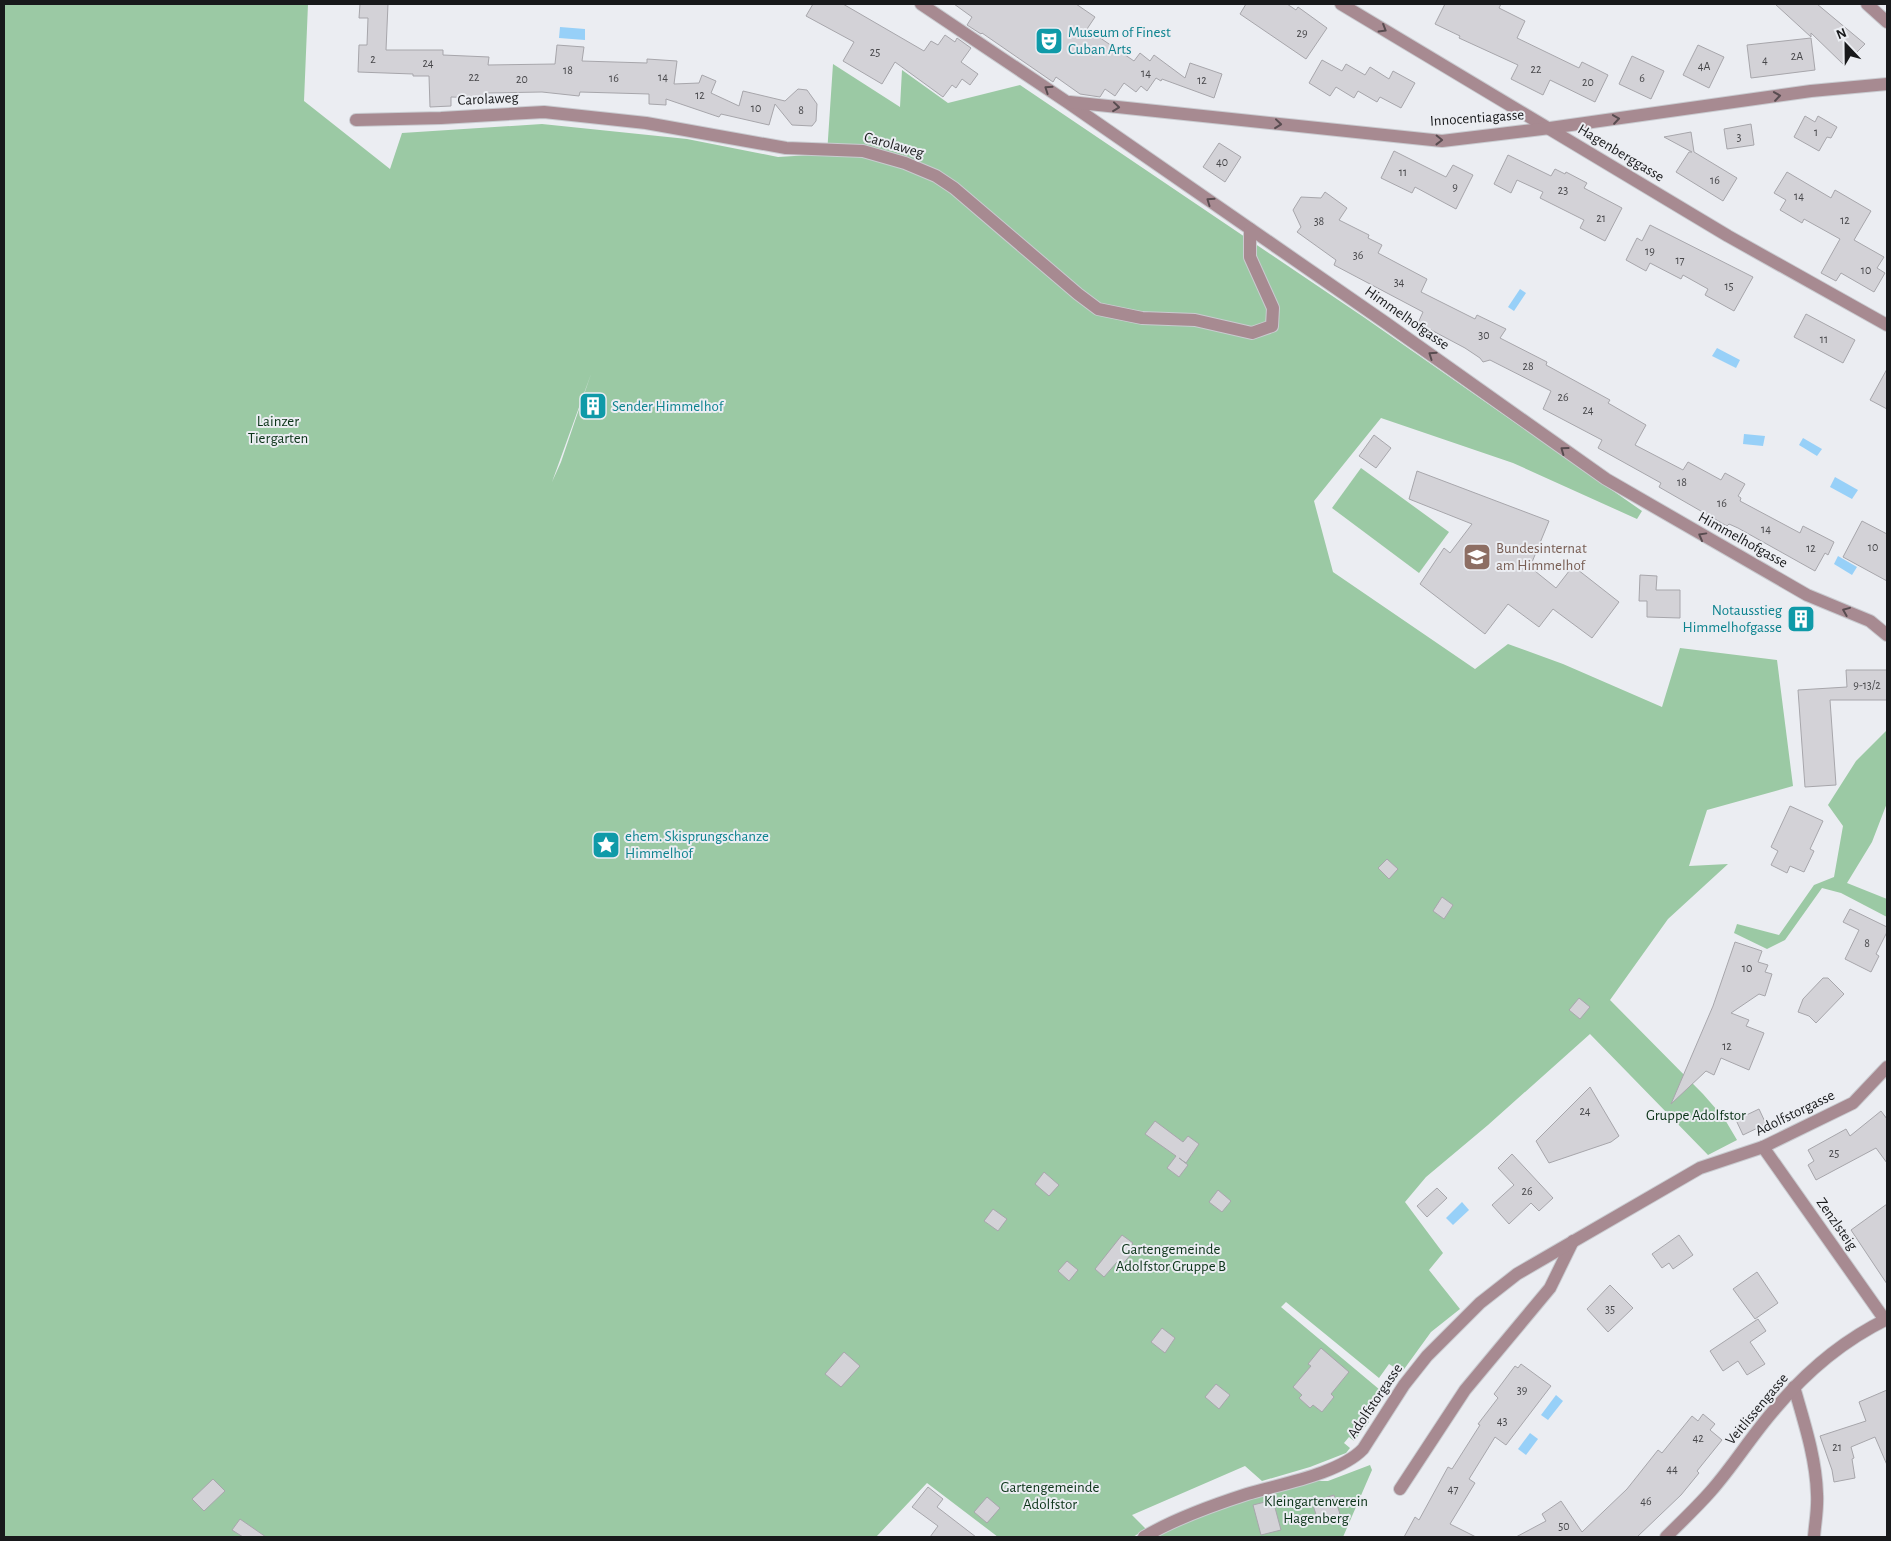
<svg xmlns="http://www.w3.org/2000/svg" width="1891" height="1541" font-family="'Alegreya Sans',sans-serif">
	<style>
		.green { fill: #9bc9a4; fill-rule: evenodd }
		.water { fill: #97d0f8 }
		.building { fill: #d3d2d7; stroke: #a7a6ab }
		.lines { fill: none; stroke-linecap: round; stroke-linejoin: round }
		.street-casing { stroke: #c9cbd0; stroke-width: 14 }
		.street { stroke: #a78a91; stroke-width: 12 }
		.oneway { stroke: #584c50 }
		.labels { text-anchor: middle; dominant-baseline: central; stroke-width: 4; stroke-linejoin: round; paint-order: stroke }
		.number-label { font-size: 12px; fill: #47474a }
		.culture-label { font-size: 15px; fill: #0d838f; stroke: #ebedf2; text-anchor: start }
		.street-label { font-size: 15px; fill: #18191b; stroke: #ebedf2 }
		.park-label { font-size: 15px; fill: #0b3318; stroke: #ebedf2 }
		.education-label { font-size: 15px; fill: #785e54; stroke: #ebedf2; text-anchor: start }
	</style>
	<rect width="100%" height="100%" fill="#ebedf2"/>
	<!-- green -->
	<g class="green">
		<path d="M4,4H308L304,101L390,169L402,133L542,124L687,139L778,157L827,154L833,64L900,107L902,70L948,103L1020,85L1365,318L1642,511L1637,519L1513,463L1381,418L1314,501L1333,572L1475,669L1508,644L1563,664L1662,707L1680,648L1777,660L1793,786L1707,810L1689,866L1728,864L1668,919L1610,1000L1703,1094L1724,1118L1737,1140L1708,1155L1590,1034L1488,1125L1426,1177L1405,1202L1443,1253L1429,1270L1460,1309L1431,1332L1402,1372L1389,1364L1379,1378L1286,1302L1281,1307L1380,1390L1363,1417L1369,1422L1354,1441L1349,1437L1344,1443L1350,1448L1346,1453L1310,1467L1262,1481L1245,1466L1132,1515L1146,1529L1133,1537H998L927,1483L877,1536L878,1537H4ZM591,374L561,462L552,482Z"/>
		<polygon points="1361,468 1449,532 1419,573 1332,508"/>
		<polygon points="1887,730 1887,803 1872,842 1847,883 1887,899 1887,917 1841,893 1822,888 1785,940 1767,949 1734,933 1737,924 1779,935 1814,885 1834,877 1843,826 1828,805 1856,761"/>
		<path d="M1370,1465L1372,1470L1343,1537H1155C1203,1509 1261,1497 1314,1481H1328Z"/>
	</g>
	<!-- water -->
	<g class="water">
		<polygon points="560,27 585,29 585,40 559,38"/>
		<polygon points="1520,289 1526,293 1514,311 1508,307"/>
		<polygon points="1717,348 1740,360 1736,368 1712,356"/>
		<polygon points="1744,434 1765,436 1763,446 1743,444"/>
		<polygon points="1803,438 1822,449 1817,456 1799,445"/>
		<polygon points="1835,477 1858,490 1852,499 1830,487"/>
		<polygon points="1838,556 1857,567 1852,575 1834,564"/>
		<polygon points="1462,1202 1469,1210 1453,1225 1446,1218"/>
		<polygon points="1556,1395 1563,1401 1548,1420 1541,1415"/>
		<polygon points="1530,1433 1538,1439 1526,1455 1518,1449"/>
	</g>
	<!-- building -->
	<g class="building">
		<polygon points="360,4 388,4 386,50 443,50 443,55 489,57 488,65 555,64 557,45 584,47 582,61 647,63 647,59 677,61 674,84 699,83 702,75 716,81 711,93 739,106 743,91 785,101 798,89 807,90 817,104 816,121 812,126 792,125 775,104 769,125 721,114 719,117 666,99 666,105 649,104 649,94 580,92 579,96 542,92 487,93 487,98 451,97 451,106 430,107 429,76 413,76 413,74 358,72 359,45 367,45 368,18 359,18"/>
		<polygon points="813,4 843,4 924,51 931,41 938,45 945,35 955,42 957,38 971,48 961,62 978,74 970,85 962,79 956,88 952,85 943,97 895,62 882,84 843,61 854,42 806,16"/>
		<polygon points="954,4 1076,4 1095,17 1087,29 1134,61 1140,53 1150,61 1154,55 1185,78 1190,63 1222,74 1214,98 1162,79 1161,81 1156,78 1147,91 1141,86 1136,92 1124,83 1115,96 1105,89 1100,97 1080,94 1056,77 1053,82 982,33 981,34 967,25 972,17"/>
		<polygon points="1246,4 1287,4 1296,10 1298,7 1327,28 1306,59 1240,14"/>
		<polygon points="1445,4 1501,4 1499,8 1525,21 1517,38 1579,68 1582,62 1608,75 1595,102 1550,80 1543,95 1511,79 1518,65 1459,38 1460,36 1435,24"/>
		<polygon points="1775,4 1817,4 1865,44 1844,65 1811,33 1811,37"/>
		<polygon points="1811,38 1815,70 1751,78 1747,45"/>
		<polygon points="1698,45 1724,57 1709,88 1683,75"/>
		<polygon points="1632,56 1664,71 1651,99 1619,84"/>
		<polygon points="1322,60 1342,71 1346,64 1365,75 1370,67 1389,79 1393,71 1415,83 1401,108 1380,97 1377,102 1358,91 1354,98 1336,87 1330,96 1309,83"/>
		<polygon points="1805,116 1815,122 1818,116 1837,127 1831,138 1827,137 1819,151 1794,137"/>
		<polygon points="1751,124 1754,145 1727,149 1724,129"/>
		<polygon points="1691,132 1694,152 1737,178 1723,201 1676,172 1689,152 1692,152 1664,137"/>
		<polygon points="1219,143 1241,157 1225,182 1203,167"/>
		<polygon points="1394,151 1446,177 1453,165 1473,175 1456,209 1415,187 1412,193 1381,178"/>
		<polygon points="1508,155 1551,176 1555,169 1565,174 1566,172 1587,183 1584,188 1622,208 1605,241 1580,228 1584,220 1540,198 1543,192 1517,180 1511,193 1494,184"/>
		<polygon points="1787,172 1831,198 1835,190 1871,211 1854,240 1884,257 1877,268 1885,273 1874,292 1841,273 1836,281 1821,273 1840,239 1804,219 1802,223 1780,210 1786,200 1774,193"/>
		<polygon points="1325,192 1347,208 1339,220 1369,235 1368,238 1382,245 1378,253 1427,279 1421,292 1475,319 1477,315 1506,329 1500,338 1547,362 1546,365 1610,400 1608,403 1646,425 1635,445 1683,470 1688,462 1721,480 1725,473 1745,484 1738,496 1741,498 1740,501 1800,533 1803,526 1834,542 1828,555 1825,553 1815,571 1738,528 1729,524 1727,526 1659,487 1661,483 1598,448 1602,440 1543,409 1551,391 1490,360 1483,362 1480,358 1465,348 1418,323 1423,312 1334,265 1336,260 1297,232 1301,227 1293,210 1301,197 1321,198"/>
		<polygon points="1650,225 1753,277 1734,311 1705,295 1708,289 1683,275 1681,279 1650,263 1646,271 1626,260 1637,238 1642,241"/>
		<polygon points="1806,314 1855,340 1843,363 1794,337"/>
		<polygon points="1887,369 1887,409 1870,400"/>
		<polygon points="587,395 605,402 600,417 581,410"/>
		<polygon points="1374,435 1391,448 1376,468 1359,456"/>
		<polygon points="1417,471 1549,521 1530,567 1556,588 1573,566 1619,602 1592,638 1553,609 1539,627 1508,604 1485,634 1420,584 1444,548 1450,553 1472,524 1409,499"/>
		<polygon points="1862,521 1887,534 1887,581 1843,557"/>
		<polygon points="1640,575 1657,576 1656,590 1680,590 1680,618 1647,617 1647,601 1639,601"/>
		<polygon points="1807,607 1811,628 1796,630 1792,610"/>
		<polygon points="1846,670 1887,670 1887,700 1830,700 1836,785 1805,787 1798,690 1847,687"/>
		<polygon points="1790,806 1823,821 1810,849 1814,851 1804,872 1790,866 1787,873 1771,865 1778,851 1771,847"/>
		<polygon points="1387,859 1398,869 1389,879 1378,868"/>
		<polygon points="1442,897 1453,905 1444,919 1433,911"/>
		<polygon points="1850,909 1887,927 1887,932 1876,954 1879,956 1871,972 1845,959 1859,930 1843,922"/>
		<polygon points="1735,942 1762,951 1758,962 1768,965 1765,972 1772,974 1765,996 1759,994 1731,1013 1749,1020 1746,1026 1764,1033 1749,1070 1721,1058 1714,1075 1706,1071 1671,1104 1713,1006"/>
		<polygon points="1823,978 1828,978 1844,994 1816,1023 1809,1016 1798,1012 1803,999"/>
		<polygon points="1579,998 1590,1007 1580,1019 1569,1010"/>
		<polygon points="1590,1087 1619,1136 1611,1142 1549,1163 1536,1141"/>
		<polygon points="1759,1109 1766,1124 1743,1135 1736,1120"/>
		<polygon points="1881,1111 1887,1119 1887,1163 1876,1148 1816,1180 1808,1165 1814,1161 1808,1150 1846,1129 1850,1136"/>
		<polygon points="1155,1121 1183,1142 1188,1136 1199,1144 1186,1163 1179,1158 1188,1165 1179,1177 1167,1168 1176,1156 1145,1134"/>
		<polygon points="1512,1154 1553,1198 1539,1211 1531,1203 1509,1224 1492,1205 1514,1185 1498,1168"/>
		<polygon points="1044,1172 1059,1185 1049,1196 1035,1184"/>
		<polygon points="1437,1188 1447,1198 1427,1217 1417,1206"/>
		<polygon points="1218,1190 1231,1201 1222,1212 1209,1202"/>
		<polygon points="1887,1204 1887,1284 1851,1230"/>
		<polygon points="993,1209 1007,1219 998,1231 984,1221"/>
		<polygon points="1122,1235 1133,1243 1129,1248 1133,1252 1121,1266 1117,1262 1104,1277 1095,1269"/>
		<polygon points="1679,1235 1693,1255 1673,1269 1669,1263 1662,1268 1652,1254"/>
		<polygon points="1067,1261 1078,1270 1069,1281 1058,1271"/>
		<polygon points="1757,1272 1778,1303 1755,1319 1733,1289"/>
		<polygon points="1610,1285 1633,1308 1608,1332 1587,1309"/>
		<polygon points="1758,1319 1766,1331 1750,1342 1765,1364 1747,1375 1738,1361 1723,1371 1710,1351"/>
		<polygon points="1162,1328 1175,1338 1165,1353 1151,1342"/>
		<polygon points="1321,1348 1349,1372 1331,1394 1334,1397 1322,1412 1313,1405 1310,1408 1299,1398 1302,1395 1293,1387 1311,1366 1308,1364"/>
		<polygon points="844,1352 860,1366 841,1387 825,1374"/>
		<polygon points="1521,1364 1551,1386 1506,1445 1495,1437 1469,1479 1475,1483 1450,1524 1476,1537 1404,1537 1415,1517 1419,1520 1448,1467 1452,1469 1480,1425 1478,1424 1498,1398 1494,1394 1515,1366 1518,1368"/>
		<polygon points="1216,1384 1230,1395 1219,1409 1205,1397"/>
		<polygon points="1887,1390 1887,1465 1875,1437 1851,1447 1854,1458 1852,1459 1855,1478 1834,1482 1832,1470 1820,1436 1866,1421 1859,1402"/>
		<polygon points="1703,1414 1715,1424 1710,1430 1722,1440 1697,1471 1699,1473 1681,1495 1637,1537 1516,1537 1546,1521 1542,1514 1561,1501 1582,1532 1627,1489 1658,1450 1662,1453 1692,1416 1698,1421"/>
		<polygon points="213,1479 225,1491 204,1511 192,1499"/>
		<polygon points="928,1487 943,1499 937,1507 976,1537 930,1537 938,1526 912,1507"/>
		<polygon points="1334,1495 1340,1514 1318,1521 1312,1502"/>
		<polygon points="987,1497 1000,1508 987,1523 974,1512"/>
		<polygon points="1273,1500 1281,1530 1261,1535 1253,1505"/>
		<polygon points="240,1519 266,1537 243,1537 232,1530"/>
	</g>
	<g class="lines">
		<defs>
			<g id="street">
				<polyline points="921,4 1067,102 1386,323 1606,479 1807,595 1870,621 1887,635"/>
				<polyline points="1341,4 1728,236 1887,325"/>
				<polyline points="1867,4 1887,22"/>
				<polyline points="1070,102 1442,141 1550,128 1811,91 1887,84"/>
				<polyline points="356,120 441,118 544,112 646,123 786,148 863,151 905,163 936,176 954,188 1078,294 1098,309 1142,318 1195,320 1252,333 1272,326 1273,308 1250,257 1250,229"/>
				<polyline points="1763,1147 1885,1320"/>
				<path d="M1794,1387C1804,1422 1816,1458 1817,1494C1818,1509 1815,1523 1814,1537"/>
				<polyline points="1400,1489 1465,1390 1550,1288 1573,1241"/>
				<path d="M1144,1537C1174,1519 1213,1505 1247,1494C1280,1484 1339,1474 1363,1449L1404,1385L1427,1356L1480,1303L1517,1274L1700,1168L1763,1147L1853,1103L1887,1067"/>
				<path d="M1666,1537C1681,1522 1697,1507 1711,1491C1734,1465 1752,1435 1775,1409C1805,1373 1844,1340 1887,1319"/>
			</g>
		</defs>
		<!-- street casing -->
		<use href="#street" class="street-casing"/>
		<!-- street -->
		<use href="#street" class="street"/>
	</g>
	<!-- one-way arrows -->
	<defs><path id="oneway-chevron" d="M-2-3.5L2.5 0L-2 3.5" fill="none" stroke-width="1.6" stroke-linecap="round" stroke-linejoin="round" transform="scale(1.25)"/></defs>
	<g class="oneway">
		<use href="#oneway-chevron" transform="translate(1383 29) rotate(31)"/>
		<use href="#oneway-chevron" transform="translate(1048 89) rotate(-146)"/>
		<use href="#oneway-chevron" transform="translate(1777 96) rotate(-8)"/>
		<use href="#oneway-chevron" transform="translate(1116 107) rotate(6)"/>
		<use href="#oneway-chevron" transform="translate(1616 119) rotate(-8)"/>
		<use href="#oneway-chevron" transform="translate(1278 124) rotate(6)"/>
		<use href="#oneway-chevron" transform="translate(1439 140) rotate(1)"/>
		<use href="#oneway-chevron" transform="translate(1210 201) rotate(-145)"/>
		<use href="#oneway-chevron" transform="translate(1432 355) rotate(-145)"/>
		<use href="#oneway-chevron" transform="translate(1564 450) rotate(-144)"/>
		<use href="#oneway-chevron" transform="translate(1702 536) rotate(-151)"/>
		<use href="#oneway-chevron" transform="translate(1846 611) rotate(-158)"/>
	</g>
	<!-- icons -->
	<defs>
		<symbol id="theatre-square" viewBox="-11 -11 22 22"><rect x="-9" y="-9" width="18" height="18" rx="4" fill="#0f9aa8" stroke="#ebedf2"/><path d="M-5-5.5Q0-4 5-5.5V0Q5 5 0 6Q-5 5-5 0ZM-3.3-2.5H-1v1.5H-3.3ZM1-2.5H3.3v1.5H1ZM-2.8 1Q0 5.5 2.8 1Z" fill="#fff"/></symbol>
		<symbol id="building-square" viewBox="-11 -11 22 22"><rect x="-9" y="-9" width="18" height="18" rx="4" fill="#0f9aa8" stroke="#ebedf2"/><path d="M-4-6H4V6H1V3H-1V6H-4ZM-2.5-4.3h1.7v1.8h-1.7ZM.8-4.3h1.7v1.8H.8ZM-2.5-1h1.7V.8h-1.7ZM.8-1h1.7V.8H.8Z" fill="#fff"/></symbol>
		<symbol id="school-square" viewBox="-11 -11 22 22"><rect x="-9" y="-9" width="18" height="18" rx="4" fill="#8d6e63" stroke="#ebedf2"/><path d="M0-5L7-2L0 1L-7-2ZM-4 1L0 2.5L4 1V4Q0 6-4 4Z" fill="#fff"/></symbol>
		<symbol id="sight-square" viewBox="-11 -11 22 22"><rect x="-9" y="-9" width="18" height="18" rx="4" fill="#0f9aa8" stroke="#ebedf2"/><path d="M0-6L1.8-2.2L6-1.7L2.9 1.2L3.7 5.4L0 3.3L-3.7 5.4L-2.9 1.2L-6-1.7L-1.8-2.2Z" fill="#fff"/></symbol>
	</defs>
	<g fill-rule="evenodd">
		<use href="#theatre-square" x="1033" y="25" width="32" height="32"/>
		<use href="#building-square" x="577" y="390" width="32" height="32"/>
		<use href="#school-square" x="1461" y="541" width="32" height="32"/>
		<use href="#building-square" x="1785" y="603" width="32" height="32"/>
		<use href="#sight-square" x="590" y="829" width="32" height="32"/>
	</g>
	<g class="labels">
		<!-- number labels -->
		<g class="number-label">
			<text x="1302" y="33">29</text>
			<text x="875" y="52">25</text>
			<text x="1797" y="56">2A</text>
			<text x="373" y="59">2</text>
			<text x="1765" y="60">4</text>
			<text x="428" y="63">24</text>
			<text x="1704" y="66">4A</text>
			<text x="1536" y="69">22</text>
			<text x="568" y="70">18</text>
			<text x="1146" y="73">14</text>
			<text x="474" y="77">22</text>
			<text x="663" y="77">14</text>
			<text x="614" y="78">16</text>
			<text x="1642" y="78">6</text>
			<text x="522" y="79">20</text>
			<text x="1202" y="80">12</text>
			<text x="1588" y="82">20</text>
			<text x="700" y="95">12</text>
			<text x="756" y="108">10</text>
			<text x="801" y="110">8</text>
			<text x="1816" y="132">1</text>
			<text x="1739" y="137">3</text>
			<text x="1222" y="162">40</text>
			<text x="1403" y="172">11</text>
			<text x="1715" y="180">16</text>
			<text x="1455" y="187">9</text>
			<text x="1563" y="190">23</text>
			<text x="1799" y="196">14</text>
			<text x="1601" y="218">21</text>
			<text x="1845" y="220">12</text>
			<text x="1319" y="221">38</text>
			<text x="1650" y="251">19</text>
			<text x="1358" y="255">36</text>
			<text x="1680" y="260">17</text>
			<text x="1866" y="270">10</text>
			<text x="1399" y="282">34</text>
			<text x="1729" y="286">15</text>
			<text x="1484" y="335">30</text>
			<text x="1824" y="339">11</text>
			<text x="1528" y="366">28</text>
			<text x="1563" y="397">26</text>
			<text x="1588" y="410">24</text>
			<text x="1682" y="482">18</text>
			<text x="1722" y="503">16</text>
			<text x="1766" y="529">14</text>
			<text x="1873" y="547">10</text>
			<text x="1811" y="548">12</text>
			<text x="1867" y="685">9-13/2</text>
			<text x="1867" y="943">8</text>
			<text x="1747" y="968">10</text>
			<text x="1727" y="1046">12</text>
			<text x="1585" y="1111">24</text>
			<text x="1834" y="1153">25</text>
			<text x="1527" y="1191">26</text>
			<text x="1610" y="1309">35</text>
			<text x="1522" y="1390">39</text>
			<text x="1502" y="1421">43</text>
			<text x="1698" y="1438">42</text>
			<text x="1837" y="1447">21</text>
			<text x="1672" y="1469">44</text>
			<text x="1453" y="1489">47</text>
			<text x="1646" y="1501">46</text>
			<text x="1564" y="1526">50</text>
		</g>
		<!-- culture labels -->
		<g class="culture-label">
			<text x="1068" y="32">Museum of Finest<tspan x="1068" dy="17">Cuban Arts</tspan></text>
			<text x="612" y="406">Sender Himmelhof</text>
			<text x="1782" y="610" text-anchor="end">Notausstieg<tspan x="1782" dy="17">Himmelhofgasse</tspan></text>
			<text x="625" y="836">ehem. Skisprungschanze<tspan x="625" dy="17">Himmelhof</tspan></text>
		</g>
		<!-- street labels -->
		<g class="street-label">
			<text transform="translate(488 99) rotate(-3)">Carolaweg</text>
			<text transform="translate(1477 118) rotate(-4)">Innocentiagasse</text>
			<text transform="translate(894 145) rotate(16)">Carolaweg</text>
			<text transform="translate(1621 153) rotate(31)">Hagenberggasse</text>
			<text transform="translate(1407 318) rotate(35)">Himmelhofgasse</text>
			<text transform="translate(1743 540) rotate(29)">Himmelhofgasse</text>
			<text transform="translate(1795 1113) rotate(-26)">Adolfstorgasse</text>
			<text transform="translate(1837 1224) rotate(55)">Zenzlsteig</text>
			<text transform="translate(1375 1401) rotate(-56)">Adolfstorgasse</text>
			<text transform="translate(1757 1409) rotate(-50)">Veitlissengasse</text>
		</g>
		<!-- park labels -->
		<g class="park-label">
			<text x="278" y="421">Lainzer<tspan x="278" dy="17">Tiergarten</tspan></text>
			<text x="1696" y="1115">Gruppe Adolfstor</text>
			<text x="1171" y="1249">Gartengemeinde<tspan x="1171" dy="17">Adolfstor Gruppe B</tspan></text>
			<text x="1050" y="1487">Gartengemeinde<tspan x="1050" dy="17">Adolfstor</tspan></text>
			<text x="1316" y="1501">Kleingartenverein<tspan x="1316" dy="17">Hagenberg</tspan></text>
		</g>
		<!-- education labels -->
		<g class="education-label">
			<text x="1496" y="548">Bundesinternat<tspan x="1496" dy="17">am Himmelhof</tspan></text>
		</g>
	</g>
	<!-- border -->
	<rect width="1891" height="1541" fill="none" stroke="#18191b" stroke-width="10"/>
	<!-- north arrow -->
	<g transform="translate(1846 45) rotate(338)" stroke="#ebedf2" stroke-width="4" paint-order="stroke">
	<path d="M0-4L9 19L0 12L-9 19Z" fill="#18191b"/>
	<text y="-8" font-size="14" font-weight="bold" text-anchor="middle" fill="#18191b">N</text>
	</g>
</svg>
